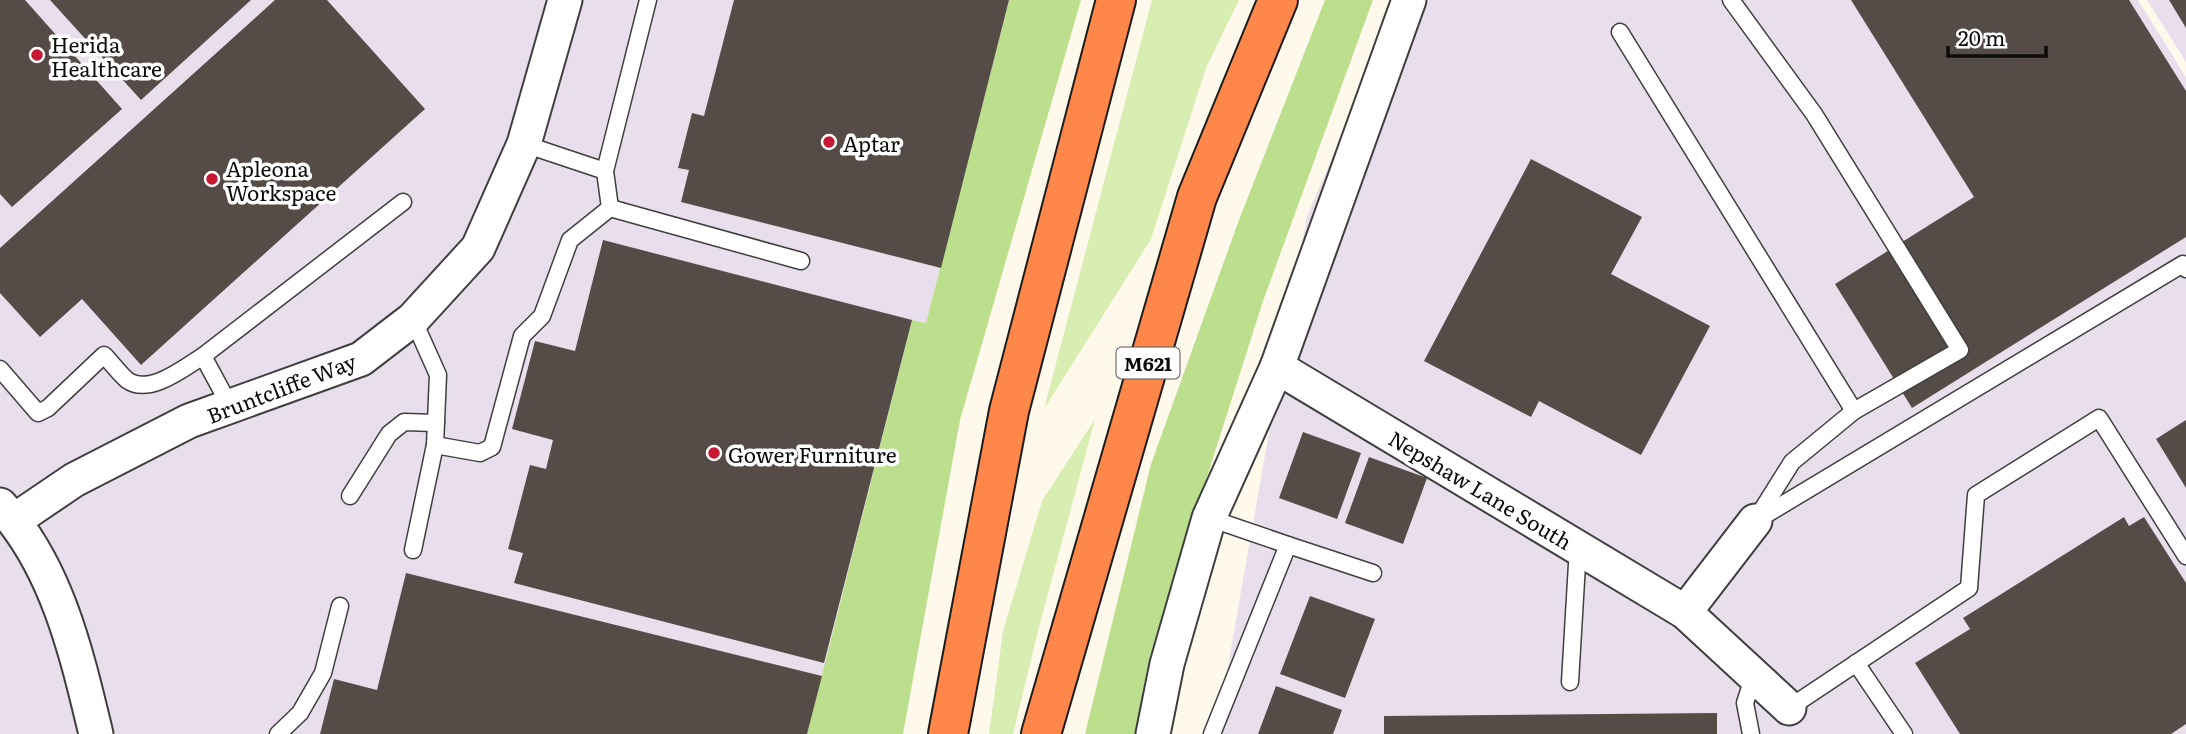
<svg xmlns="http://www.w3.org/2000/svg" width="2186" height="734" font-family="Literata,serif">
	<style>
		.industrial { fill: #e9dfec }
		.green { fill: #d7edb1 }
		.forest { fill: #bcdf8e }
		.building { fill: #554b47 }
		.lines { fill: none; stroke-linecap: round; stroke-linejoin: round }
		.lane-casing { stroke: #3f3f3f; stroke-width: 19 }
		.street-casing { stroke: #3f3f3f; stroke-width: 37 }
		.highway-casing { stroke: #1d1d1d; stroke-width: 42 }
		.lane { stroke: #fff; stroke-width: 16 }
		.street { stroke: #fff; stroke-width: 33 }
		.highway { stroke: #ff8749; stroke-width: 38 }
		.poi-dot { fill: #c81834; stroke: #fff; stroke-width: 2.5 }
		.labels { text-anchor: middle; dominant-baseline: central; stroke-width: 7; stroke-linejoin: round; paint-order: stroke }
		.shield { fill: #fff; stroke: #555; stroke-width: 2 }
		.shield-label { font-size: 19px; font-weight: bold; fill: #0c0c0c }
		.poi-label { font-size: 21px; fill: #0c0c0c; stroke: #fff; text-anchor: start }
		.street-label { font-size: 21px; fill: #0c0c0c; stroke: #fff }
	</style>
	<rect width="100%" height="100%" fill="#fff9eb"/>
	<!-- industrial -->
	<g class="industrial">
		<polygon points="0,0 1009,0 926,323 912,320 807,734 0,734"/>
		<polygon points="1400,0 2138,0 2186,77 2186,734 1216,734 1307,216"/>
		<polygon points="2147,0 2186,0 2186,62"/>
	</g>
	<!-- green -->
	<g class="green">
		<polygon points="1152,0 1239,0 1206,68 1151,239 1044,409"/>
		<polygon points="1095,419 1038,631 1013,734 989,734 1003,631 1042,501"/>
	</g>
	<!-- forest -->
	<g class="forest">
		<polygon points="1009,0 1081,0 960,420 903,734 807,734 912,320 926,323"/>
		<polygon points="1325,0 1373,0 1263,301 1149,659 1135,734 1085,734 1151,464 1239,220"/>
	</g>
	<!-- building -->
	<g class="building">
		<polygon points="0,0 25,0 122,109 12,207 0,194"/>
		<polygon points="50,0 251,0 141,100"/>
		<polygon points="275,0 327,0 425,109 141,365 82,299 40,337 0,293 0,248"/>
		<polygon points="734,0 1009,0 941,268 681,202 689,170 678,168 692,113 704,116"/>
		<polygon points="1851,0 2129,0 2186,91 2186,237 1912,408 1835,284 1974,197"/>
		<polygon points="2169,0 2186,0 2186,28"/>
		<polygon points="1531,159 1642,217 1611,274 1710,326 1641,455 1539,401 1531,417 1424,361"/>
		<polygon points="603,240 912,320 824,663 514,583 523,553 508,549 530,465 546,469 553,440 512,429 535,341 575,351"/>
		<polygon points="2186,420 2186,488 2156,439"/>
		<polygon points="1303,432 1361,453 1337,519 1279,498"/>
		<polygon points="1369,457 1427,478 1403,544 1345,523"/>
		<polygon points="2124,517 2129,526 2144,517 2186,583 2186,724 2171,734 1960,734 1915,663 1970,629 1963,618"/>
		<polygon points="406,573 822,676 807,734 320,734 334,679 377,690"/>
		<polygon points="1310,596 1375,619 1345,698 1280,674"/>
		<polygon points="1276,686 1342,710 1333,734 1258,734"/>
		<polygon points="1717,713 1717,734 1384,734 1384,716"/>
	</g>
	<g class="lines">
		<defs>
			<g id="lane">
				<polyline points="1731,0 1814,114 1960,350 1854,411 1792,462 1755,521"/>
				<polyline points="1620,32 1854,411"/>
				<polyline points="524,144 605,171"/>
				<polyline points="610,208 801,261"/>
				<polyline points="413,319 438,375 435,445 413,550"/>
				<path d="M0,369L38,413L48,408L104,355C111,362 119,373 127,380C149,396 184,368 203,356"/>
				<polyline points="230,406 203,356 403,202"/>
				<polyline points="435,445 480,453 492,447 522,336 542,316 570,240 610,208 605,171 648,0"/>
				<polyline points="350,496 389,434 404,422 436,423"/>
				<polyline points="1209,518 1288,545 1212,734"/>
				<polyline points="1757,520 2183,264 2186,269"/>
				<polyline points="1288,545 1373,573"/>
				<polyline points="1856,663 1904,734"/>
				<polyline points="1570,682 1578,547"/>
				<polyline points="1789,708 1969,588 1976,495 2099,418 2186,556"/>
				<polyline points="278,734 300,713 323,673 340,606"/>
				<polyline points="1751,734 1745,703 1754,675"/>
			</g>
			<g id="street">
				<polyline points="1277,367 1685,612 1789,708"/>
				<path d="M0,505C57,566 77,655 96,734"/>
				<polyline points="15,520 74,480 189,421 361,359 413,319 478,248 524,144 565,0"/>
				<polyline points="1685,612 1755,521"/>
				<polyline points="1153,734 1167,664 1209,518 1277,367 1409,0"/>
			</g>
			<g id="highway">
				<polyline points="948,734 1009,411 1116,0"/>
				<polyline points="1041,734 1197,197 1278,0"/>
			</g>
		</defs>
		<!-- lane casing -->
		<use href="#lane" class="lane-casing"/>
		<!-- street casing -->
		<use href="#street" class="street-casing"/>
		<!-- highway casing -->
		<use href="#highway" class="highway-casing"/>
		<!-- lane -->
		<use href="#lane" class="lane"/>
		<!-- street -->
		<use href="#street" class="street"/>
		<!-- highway -->
		<use href="#highway" class="highway"/>
	</g>
	<!-- markers -->
	<g class="poi-dot">
		<circle cx="37" cy="55" r="7"/>
		<circle cx="829" cy="142" r="7"/>
		<circle cx="212" cy="179" r="7"/>
		<circle cx="714" cy="453" r="7"/>
	</g>
	<g class="labels">
		<!-- shield labels -->
		<rect class="shield" x="1116.5" y="347.5" width="63" height="31" rx="5"/>
		<g class="shield-label">
			<text x="1148" y="363">M621</text>
		</g>
		<!-- poi labels -->
		<g class="poi-label">
			<text x="51" y="43">Herida<tspan x="51" dy="24">Healthcare</tspan></text>
			<text x="843" y="142">Aptar</text>
			<text x="226" y="167">Apleona<tspan x="226" dy="24">Workspace</tspan></text>
			<text x="728" y="453">Gower Furniture</text>
		</g>
		<!-- street labels -->
		<g class="street-label">
			<text transform="translate(281 387) rotate(-21)">Bruntcliffe Way</text>
			<text transform="translate(1481 489) rotate(31)">Nepshaw Lane South</text>
		</g>
	</g>
	<!-- scale -->
	<path d="M1948 46v10h98v-10" fill="none" stroke="#0c0c0c" stroke-width="3.5"/>
	<text x="1958" y="46" font-size="21" fill="#0c0c0c" stroke="#ffffff" stroke-width="5" paint-order="stroke">20 m</text>
</svg>
